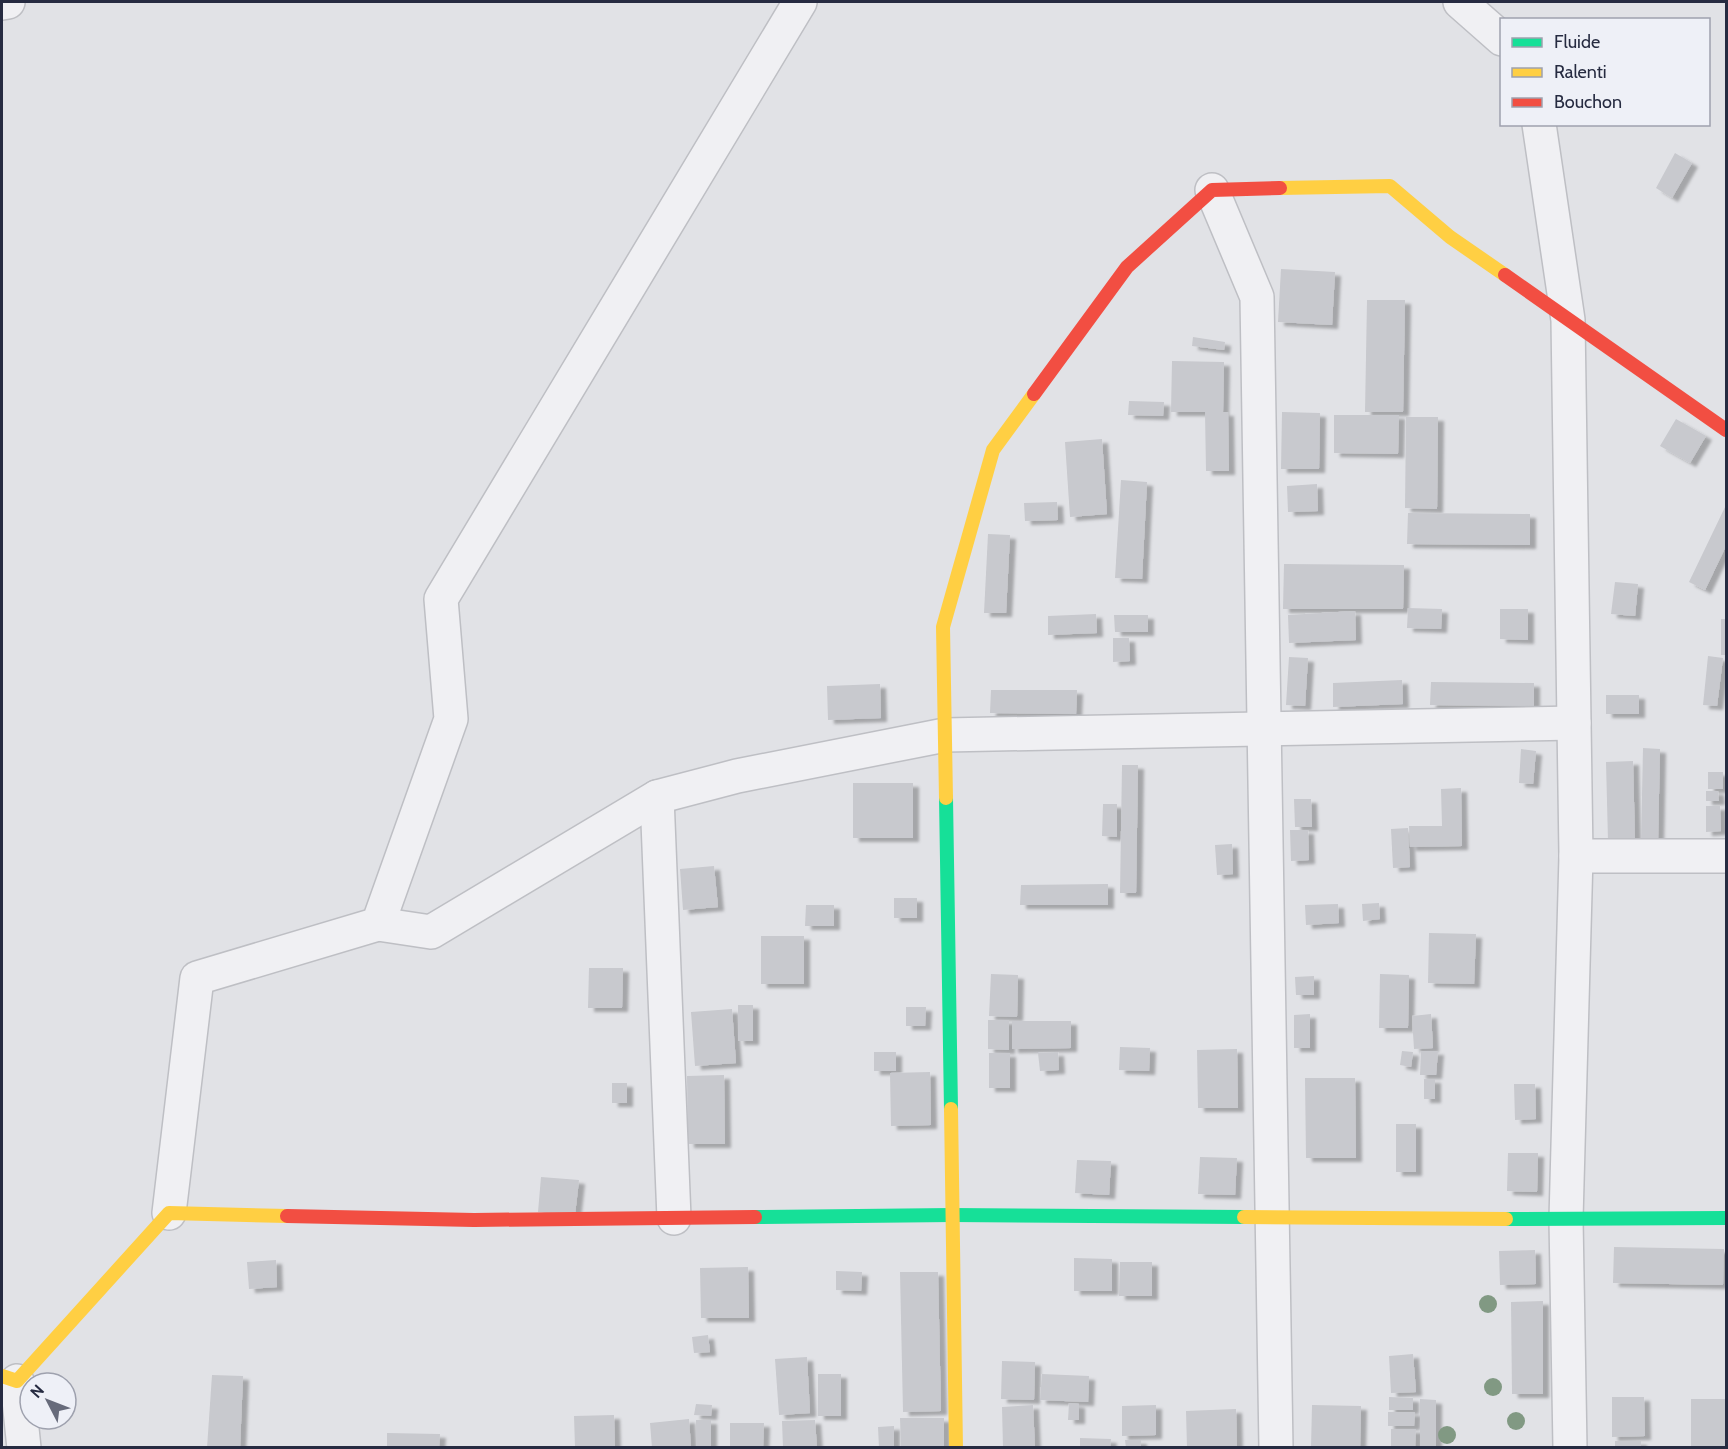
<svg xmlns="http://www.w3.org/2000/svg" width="1728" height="1449" font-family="Cabin,sans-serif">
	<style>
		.building { fill: #c8c9ce; filter: url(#shadow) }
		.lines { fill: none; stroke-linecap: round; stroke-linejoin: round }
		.street-casing { stroke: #bebfc4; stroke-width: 36 }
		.street { stroke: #f0f0f3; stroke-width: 33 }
		.fast { stroke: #16e098; stroke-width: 14 }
		.slow { stroke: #ffcf43; stroke-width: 14 }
		.jam { stroke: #f24e42; stroke-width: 14 }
		.tree { fill: #819983 }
	</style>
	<defs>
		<filter id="shadow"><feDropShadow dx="6" dy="4" stdDeviation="1.5" flood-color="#0004"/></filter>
	</defs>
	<rect width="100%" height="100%" fill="#e1e2e6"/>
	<!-- building -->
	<g class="building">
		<polygon points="1675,153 1692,163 1672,198 1656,188"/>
		<polygon points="1281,269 1335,272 1332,325 1278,322"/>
		<polygon points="1367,300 1405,300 1403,412 1365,412"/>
		<polygon points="1193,337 1225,342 1224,350 1192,346"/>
		<polygon points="1172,361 1224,362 1223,412 1228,412 1229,471 1206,471 1205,412 1171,412"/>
		<polygon points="1129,401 1164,402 1163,416 1128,415"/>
		<polygon points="1282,412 1320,413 1319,469 1281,469"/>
		<polygon points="1334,415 1399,415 1398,454 1334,453"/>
		<polygon points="1406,417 1438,417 1437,509 1405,508"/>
		<polygon points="1676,419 1706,436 1690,463 1660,446"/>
		<polygon points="1102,439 1107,514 1070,517 1065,442"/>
		<polygon points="1121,480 1147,482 1142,579 1115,578"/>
		<polygon points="1317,484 1318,511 1288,512 1287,486"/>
		<polygon points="1057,502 1058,520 1025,521 1024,503"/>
		<polygon points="1726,505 1726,546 1705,590 1689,582"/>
		<polygon points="1408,513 1530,514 1530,545 1407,544"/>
		<polygon points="988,534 1010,535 1006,613 984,613"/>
		<polygon points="1284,564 1404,565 1403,609 1283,609"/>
		<polygon points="1615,582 1638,584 1635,616 1611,614"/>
		<polygon points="1408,608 1442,609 1441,629 1407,628"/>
		<polygon points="1500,609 1528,609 1528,640 1500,639"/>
		<polygon points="1355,611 1356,640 1289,643 1288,615"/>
		<polygon points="1096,614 1097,633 1048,635 1048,616"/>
		<polygon points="1114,615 1148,615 1148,632 1115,632"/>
		<rect x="1721" y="619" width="5" height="36"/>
		<polygon points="1113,638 1129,638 1130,661 1113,662"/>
		<polygon points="1708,656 1723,658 1717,706 1703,705"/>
		<polygon points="1289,657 1308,658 1305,706 1286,705"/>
		<polygon points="1402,680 1403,704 1333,707 1333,683"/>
		<polygon points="1431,682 1534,683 1534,706 1430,705"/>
		<polygon points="880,684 881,718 828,720 827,686"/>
		<polygon points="991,690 1077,690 1076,714 990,713"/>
		<rect x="1606" y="695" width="33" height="19"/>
		<polygon points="1643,748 1660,749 1658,842 1641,842"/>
		<polygon points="1521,749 1536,751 1533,784 1519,783"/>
		<polygon points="1633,761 1635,841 1608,841 1606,762"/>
		<polygon points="1122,765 1138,765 1136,893 1120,893"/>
		<rect x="1708" y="772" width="15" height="17"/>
		<rect x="853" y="783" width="60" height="55"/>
		<polygon points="1461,788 1462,846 1410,847 1409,826 1442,826 1441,789"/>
		<polygon points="1706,791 1718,791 1719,801 1706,801"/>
		<polygon points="1294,799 1311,799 1312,827 1295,827"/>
		<polygon points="1103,804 1117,804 1117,837 1102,836"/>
		<polygon points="1706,806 1720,806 1721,831 1706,832"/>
		<polygon points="1408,828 1410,867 1393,868 1391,829"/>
		<polygon points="1290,830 1308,830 1309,860 1291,861"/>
		<polygon points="1232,844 1233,874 1217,875 1215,845"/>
		<polygon points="714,866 718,907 683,910 680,869"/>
		<polygon points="1108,884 1108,905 1020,905 1021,885"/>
		<rect x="894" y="898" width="23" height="20"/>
		<polygon points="1379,903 1380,919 1363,921 1362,904"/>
		<polygon points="1338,904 1339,923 1306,925 1305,905"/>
		<polygon points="806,905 834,905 834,926 805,926"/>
		<polygon points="1429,933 1476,934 1474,984 1428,983"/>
		<rect x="761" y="936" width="43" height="48"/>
		<polygon points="589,968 623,968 622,1008 588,1008"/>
		<polygon points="991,974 1018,975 1017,1017 989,1016"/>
		<polygon points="1380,974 1409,975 1408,1028 1379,1028"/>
		<polygon points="1314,976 1314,995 1296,995 1295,977"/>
		<rect x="738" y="1005" width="15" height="36"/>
		<polygon points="906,1007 926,1007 925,1026 906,1026"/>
		<polygon points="732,1009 736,1063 695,1066 691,1012"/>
		<polygon points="1310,1014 1310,1048 1294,1048 1294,1015"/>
		<polygon points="1431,1014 1433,1048 1414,1049 1412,1016"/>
		<polygon points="988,1020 1009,1020 1009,1050 988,1049"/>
		<polygon points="1012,1021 1071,1021 1071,1048 1012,1049"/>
		<polygon points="1120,1047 1150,1048 1149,1071 1119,1070"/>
		<polygon points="1237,1049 1238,1108 1198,1108 1197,1050"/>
		<polygon points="1402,1051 1413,1052 1411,1067 1400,1065"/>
		<polygon points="1421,1051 1438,1051 1436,1075 1420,1075"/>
		<rect x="874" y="1052" width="22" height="19"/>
		<polygon points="1058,1052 1059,1070 1040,1071 1038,1053"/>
		<rect x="989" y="1053" width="21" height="35"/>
		<polygon points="930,1072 931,1125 891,1126 890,1073"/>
		<polygon points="724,1075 725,1144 688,1144 687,1076"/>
		<polygon points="1305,1078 1355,1078 1356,1158 1306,1158"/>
		<rect x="1424" y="1079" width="11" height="20"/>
		<rect x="612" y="1083" width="15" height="20"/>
		<polygon points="1514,1084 1535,1084 1536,1119 1515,1120"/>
		<rect x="1396" y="1124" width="20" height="48"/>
		<polygon points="1508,1153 1538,1153 1537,1192 1507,1191"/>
		<polygon points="1200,1157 1237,1158 1235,1195 1198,1194"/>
		<polygon points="1077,1160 1111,1161 1109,1195 1075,1193"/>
		<polygon points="541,1177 579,1180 575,1215 538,1212"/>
		<polygon points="1614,1247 1724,1249 1723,1285 1613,1283"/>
		<polygon points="1535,1250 1536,1284 1500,1285 1499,1251"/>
		<polygon points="1074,1258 1112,1259 1112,1291 1074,1291"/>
		<polygon points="276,1260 277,1287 249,1289 247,1262"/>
		<polygon points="1120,1262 1152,1262 1152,1296 1119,1296"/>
		<polygon points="748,1267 749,1318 701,1318 700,1268"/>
		<polygon points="836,1271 862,1272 861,1291 836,1290"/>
		<polygon points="900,1272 938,1272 941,1411 903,1412"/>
		<polygon points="1543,1301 1543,1394 1512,1394 1511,1302"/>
		<polygon points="708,1335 710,1352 694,1353 692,1337"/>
		<polygon points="1413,1354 1416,1392 1391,1393 1389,1356"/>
		<polygon points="807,1357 810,1413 779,1415 775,1359"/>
		<polygon points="1002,1361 1035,1362 1034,1400 1001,1399"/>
		<rect x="818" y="1374" width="23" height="42"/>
		<polygon points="1042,1374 1089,1376 1088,1402 1040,1400"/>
		<polygon points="212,1375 243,1376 240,1448 207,1448"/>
		<polygon points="1389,1397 1413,1398 1413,1410 1389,1410"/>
		<polygon points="1612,1397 1644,1397 1645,1436 1612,1437"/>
		<polygon points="1420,1399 1436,1400 1436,1448 1420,1448"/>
		<rect x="1691" y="1399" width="35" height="49"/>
		<polygon points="1069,1403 1079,1404 1079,1420 1068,1420"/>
		<polygon points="696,1404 712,1405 711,1416 694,1415"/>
		<polygon points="1033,1405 1035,1448 1003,1448 1002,1407"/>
		<polygon points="1156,1405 1156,1435 1122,1436 1122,1406"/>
		<polygon points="1312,1405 1361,1406 1360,1448 1311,1448"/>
		<polygon points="1236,1409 1237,1448 1187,1448 1186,1411"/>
		<polygon points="1388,1412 1415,1412 1414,1426 1388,1426"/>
		<polygon points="614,1415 615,1448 575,1448 574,1416"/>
		<polygon points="900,1418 944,1418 944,1448 901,1448"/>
		<polygon points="689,1419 691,1448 652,1448 650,1423"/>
		<rect x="696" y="1420" width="15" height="28"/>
		<polygon points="815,1420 817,1448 783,1448 782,1421"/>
		<polygon points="730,1423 764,1423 763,1448 730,1448"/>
		<polygon points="894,1426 894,1448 879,1448 878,1427"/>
		<polygon points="1391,1429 1416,1429 1415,1448 1391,1448"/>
		<polygon points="387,1433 440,1434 439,1448 387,1448"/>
		<polygon points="1080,1438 1111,1439 1110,1448 1080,1448"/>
		<polygon points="1125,1440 1141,1440 1141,1448 1126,1448"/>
		<rect x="1615" y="1441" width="26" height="7"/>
	</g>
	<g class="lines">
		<defs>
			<g id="street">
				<polyline points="1460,2 1502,39"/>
				<polyline points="2,3 8,2"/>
				<polyline points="1539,124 1568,320 1576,856 1566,1219 1570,1448"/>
				<polyline points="1212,190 1257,297 1276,1448"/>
				<polyline points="657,797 674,1218"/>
				<polyline points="1576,856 1726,856"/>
				<polyline points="378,924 431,932 657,797 737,776 945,735 1574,723"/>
				<polyline points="169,1213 197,978 378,924 451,719 441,599 800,2"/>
				<polyline points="17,1381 24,1448"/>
			</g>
		</defs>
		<!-- street casing -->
		<use href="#street" class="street-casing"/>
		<!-- street -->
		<use href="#street" class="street"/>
		<!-- fast -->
		<g class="fast">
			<polyline points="946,798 951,1109"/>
			<polyline points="755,1217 952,1215 1244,1217"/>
			<polyline points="1506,1219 1726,1218"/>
		</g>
		<!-- slow -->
		<g class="slow">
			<polyline points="1280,188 1390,186 1450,237 1505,275"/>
			<polyline points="946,798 943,627 993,450 1034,394"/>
			<polyline points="951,1109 956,1448"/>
			<polyline points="1244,1217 1506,1219"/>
			<polyline points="2,1376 17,1381 169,1213 287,1216"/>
		</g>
		<!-- jam -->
		<g class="jam">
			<polyline points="1505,275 1726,430"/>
			<polyline points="1034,394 1127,267 1212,190 1280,188"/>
			<polyline points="287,1216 474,1220 755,1217"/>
		</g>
	</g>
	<!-- trees -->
	<g class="tree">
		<circle cx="1488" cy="1304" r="9"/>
		<circle cx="1493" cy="1387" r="9"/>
		<circle cx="1516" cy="1421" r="9"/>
		<circle cx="1447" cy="1435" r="9"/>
	</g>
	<!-- border -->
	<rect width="1728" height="1449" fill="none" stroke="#262b41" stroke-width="6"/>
	<!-- legend -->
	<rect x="1500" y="18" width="210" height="108" fill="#eef0f7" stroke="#9ea1ae" stroke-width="1.5"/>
	<rect x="1512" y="38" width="30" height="9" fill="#16e098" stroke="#9ea1ae" stroke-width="1.5"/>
	<text x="1554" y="48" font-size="18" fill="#262b41">Fluide</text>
	<rect x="1512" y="68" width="30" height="9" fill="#ffcf43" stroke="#9ea1ae" stroke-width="1.5"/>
	<text x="1554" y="78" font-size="18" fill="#262b41">Ralenti</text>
	<rect x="1512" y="98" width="30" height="9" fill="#f24e42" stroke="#9ea1ae" stroke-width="1.5"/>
	<text x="1554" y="108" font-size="18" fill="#262b41">Bouchon</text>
	<!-- north arrow -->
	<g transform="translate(48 1401) rotate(312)"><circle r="28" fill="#eef0f7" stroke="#9ea1ae" stroke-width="1.5"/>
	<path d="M0-4.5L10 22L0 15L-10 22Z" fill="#676b7b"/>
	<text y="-9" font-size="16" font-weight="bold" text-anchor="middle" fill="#262b41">N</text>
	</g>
</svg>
